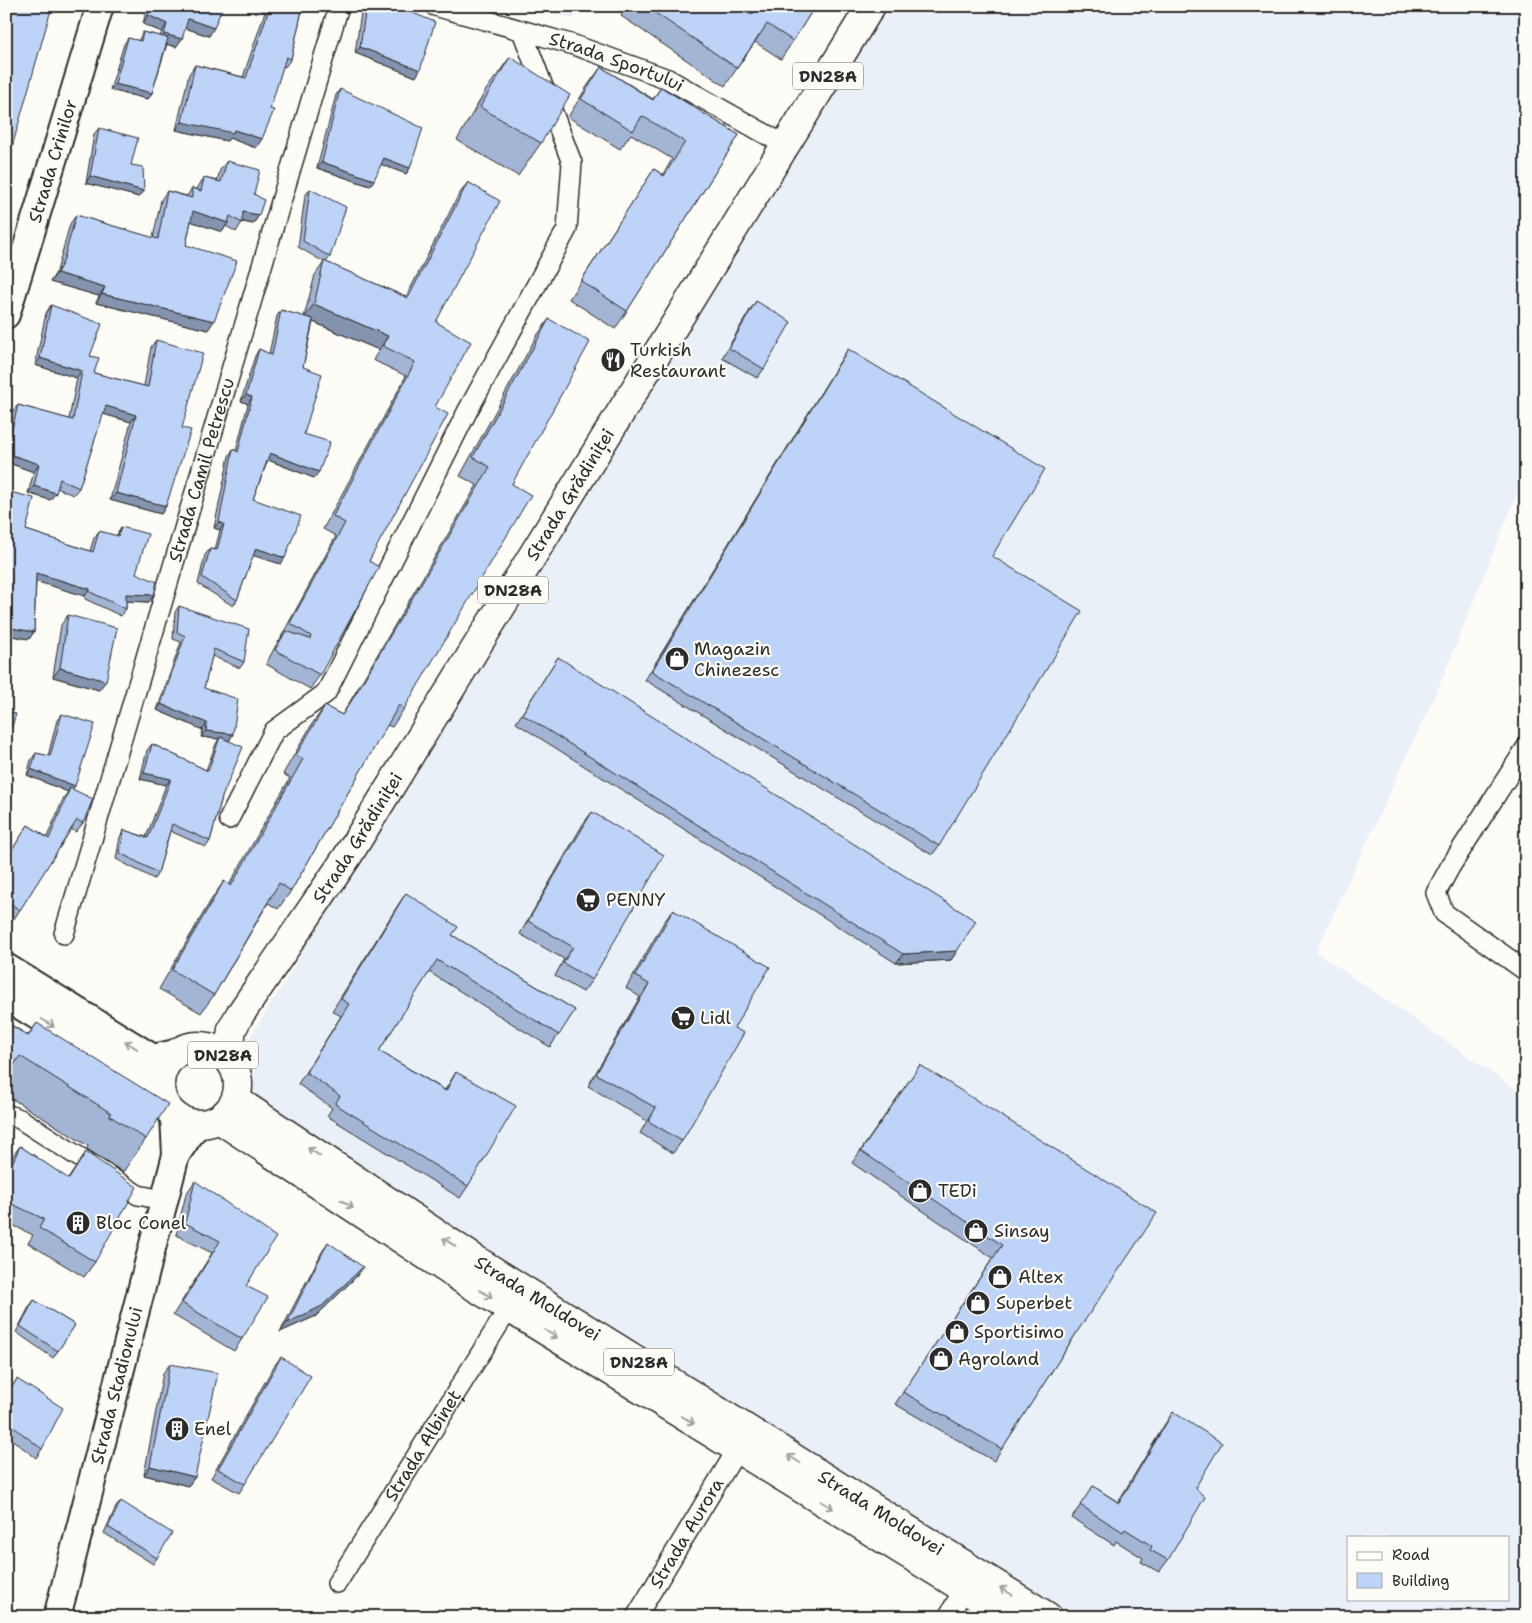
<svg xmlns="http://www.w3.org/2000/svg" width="1532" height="1623" font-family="'Shantell Sans',sans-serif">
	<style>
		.built { fill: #eaf0f7; fill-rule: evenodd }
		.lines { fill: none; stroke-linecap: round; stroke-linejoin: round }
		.street-casing { stroke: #2b2b2b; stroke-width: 22 }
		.secondary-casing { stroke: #2b2b2b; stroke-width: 30 }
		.primary-casing { stroke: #2b2b2b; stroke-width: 31 }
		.street { stroke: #fdfcf7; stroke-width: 19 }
		.secondary { stroke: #fdfcf7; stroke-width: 26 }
		.primary { stroke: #fdfcf7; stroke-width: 28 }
		.wall { fill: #a3b5d5; stroke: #2b2b2b }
		.shaded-wall { fill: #8494ae; stroke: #2b2b2b }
		.building { fill: #bdd3f8; stroke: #2b2b2b }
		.oneway { stroke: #9e9e9b }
		.labels { text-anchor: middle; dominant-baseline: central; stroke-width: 4.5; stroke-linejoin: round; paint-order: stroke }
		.shield { fill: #fdfcf7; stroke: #6a6a68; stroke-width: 1 }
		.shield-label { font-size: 16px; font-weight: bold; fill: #2b2b2b }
		.street-label { font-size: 18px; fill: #2b2b2b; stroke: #fdfcf7 }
		.poi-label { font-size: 18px; fill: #2b2b2b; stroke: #fdfcf7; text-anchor: start }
	</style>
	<rect width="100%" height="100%" fill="#fdfcf7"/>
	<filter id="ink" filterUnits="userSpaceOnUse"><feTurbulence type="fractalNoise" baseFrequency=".02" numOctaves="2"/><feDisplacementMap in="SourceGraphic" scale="10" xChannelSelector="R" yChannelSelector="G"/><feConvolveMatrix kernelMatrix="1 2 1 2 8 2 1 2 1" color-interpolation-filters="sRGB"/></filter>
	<g filter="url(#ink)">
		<!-- built -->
		<g class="built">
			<polygon points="528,6 579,6 574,19"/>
			<path d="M888,6H1526V301L1520,318L1526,384V471L1444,675L1316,952L1526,1096V1617H995L269,1147L238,1077L220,1087L574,508ZM1348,1537H1508V1599H1348Z"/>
		</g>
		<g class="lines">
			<defs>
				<g id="street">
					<path id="s1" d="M435,6L574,45L668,79L785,145"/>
					<polyline points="1526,748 1450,867 1436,893 1444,913 1526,971"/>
					<polyline points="229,819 274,731 326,693 467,412 567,229 572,163 522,31"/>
					<path id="s2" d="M64,934L339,6"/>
					<polyline points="6,1114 20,1119 138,1195 163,1200"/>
					<path id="s3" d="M337,1583L509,1308"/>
					<path id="s4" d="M636,1617L737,1450"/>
					<polyline points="948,1617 965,1587"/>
				</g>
				<g id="secondary">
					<path id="s5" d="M6,315L100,6"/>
					<polyline points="6,967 153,1058 176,1053"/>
					<polyline points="6,997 160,1092"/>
					<polyline points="174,1116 176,1155 197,1124"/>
					<path id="s6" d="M57,1617L176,1155"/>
				</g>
				<g id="primary">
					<circle cx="199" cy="1085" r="39"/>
					<path id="s7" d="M228,1058L232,1029L239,1016L347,857L871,6"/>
					<path id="s8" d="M236,1100L479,1262L1048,1617"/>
					<polyline points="219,1119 462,1279 1010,1617"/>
				</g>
			</defs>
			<!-- street casing -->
			<use href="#street" class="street-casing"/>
			<!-- secondary casing -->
			<use href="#secondary" class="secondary-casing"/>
			<!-- primary casing -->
			<use href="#primary" class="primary-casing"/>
			<!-- street -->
			<use href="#street" class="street"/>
			<!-- secondary -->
			<use href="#secondary" class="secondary"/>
			<!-- primary -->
			<use href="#primary" class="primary"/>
		</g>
		<!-- wall -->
		<g class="wall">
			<polygon points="147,6 223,6 209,36 185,28 176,47 167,44 152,93 148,99 110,90 124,44 128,38 138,41 143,32 160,36 162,32 143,24"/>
			<polygon points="250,6 303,6 291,59 285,67 283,66 256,148 229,138 227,141 176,130 189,74 195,65 243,77 265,12"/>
			<polygon points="362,6 396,6 416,77 355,53"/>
			<polygon points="627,6 739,6 751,14 756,6 815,6 793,41 781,59 755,42 725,86 621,16"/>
			<polygon points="510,57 541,143 518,176 457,140 486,90"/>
			<polygon points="601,67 653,99 661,87 739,135 627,311 615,329 569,299 654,169 663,175 672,159 631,134 620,149 568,117 588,85"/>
			<polygon points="340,89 410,168 406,174 381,164 370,186 317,168 336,95"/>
			<polygon points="99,128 131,165 144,191 139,197 86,183 94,134"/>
			<polygon points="227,161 254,194 259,215 253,224 242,222 236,232 226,226 222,232 191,221 186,245 208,330 96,303 99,296 50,282 57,271 70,224 76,215 153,238 161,200 167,191 187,196 192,188 197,190 198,187 204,178 217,181 220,170"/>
			<polygon points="468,182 436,322 435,407 320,675 310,689 266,664 276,645 282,637 281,637 336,536 323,529 406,376 373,360 379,350 313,322 303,367 304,434 314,478 268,460 253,499 281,564 253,555 237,600 233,606 198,584 205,555 210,549 215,550 220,530 214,528 229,456 233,449 236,451 248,404 241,401 255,356 259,349 269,354 277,316 281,310 304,317 315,275 324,262 298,247 305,196 310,189 330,257 326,262 406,297 458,196"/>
			<polygon points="756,301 764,369 757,378 722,358 750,310"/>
			<polygon points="51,305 90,356 94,373 144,386 151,347 156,340 182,428 166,506 161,514 110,500 131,422 103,414 79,488 73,495 57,488 50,500 28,493 34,472 6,462 6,438 12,412 18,405 69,419 77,378 35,365 46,313"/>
			<polygon points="549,319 512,484 404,709 392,727 387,725 291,891 278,909 268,903 214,995 201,1013 159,989 211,900 224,881 229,885 290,778 283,774 312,724 325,706 342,715 477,485 460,476 536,337"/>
			<polygon points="848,349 992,556 939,846 932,855 645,680 842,358"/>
			<polygon points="6,491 26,530 90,551 94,538 99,531 116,536 121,527 136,573 149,602 126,601 126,609 121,616 85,599 85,596 36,581 34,632 29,639 6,635"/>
			<polygon points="179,606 244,662 240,668 212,656 204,688 233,734 229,741 222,797 210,841 206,847 170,831 158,873 154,879 116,859 120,837 124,830 146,837 166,785 140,779 147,750 152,744 206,770 216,744 219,739 201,737 203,730 157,710 181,642 173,639 175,612"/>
			<polygon points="68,615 99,690 53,677 61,625"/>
			<polygon points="558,657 957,951 951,960 896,963 516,723"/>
			<polygon points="62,714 73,789 83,823 76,832 71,829 14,919 6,914 6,850 10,853 28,825 47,837 64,797 68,792 27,775 31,760 36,753 48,756 57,720"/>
			<polygon points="592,812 592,980 583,992 555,976 564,959 520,934 583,824"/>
			<polygon points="406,893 452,935 575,1010 550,1047 429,972 379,1051 445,1090 456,1072 468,1186 460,1198 327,1116 332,1108 298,1084 341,1016 332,1011 398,905"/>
			<polygon points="673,910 734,1028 682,1141 673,1153 640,1133 647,1121 588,1086 640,997 626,988 664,922"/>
			<polygon points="6,1022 28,1035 37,1023 146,1139 123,1172 87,1149 88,1146 6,1095"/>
			<polygon points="920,1065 1077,1332 994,1461 895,1404 993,1258 852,1163"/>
			<polygon points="20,1146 68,1179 86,1152 95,1262 84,1277 28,1243 33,1235 6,1222 6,1168 9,1161"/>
			<polygon points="195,1181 246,1286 242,1339 234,1351 173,1315 212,1253 176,1235 186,1194"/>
			<polygon points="328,1242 357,1276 316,1316 280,1332 322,1252"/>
			<polygon points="34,1300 75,1325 53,1358 16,1332 29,1307"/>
			<polygon points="281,1357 245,1484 239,1493 211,1478 274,1366"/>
			<polygon points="170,1364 195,1477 188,1486 144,1475 163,1373"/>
			<polygon points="17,1379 42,1449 36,1458 6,1435 6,1395"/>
			<polygon points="1173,1412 1195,1488 1168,1560 1159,1572 1141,1562 1143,1558 1116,1541 1114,1545 1072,1518 1093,1486 1118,1502 1165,1424"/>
			<polygon points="121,1501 157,1558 153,1564 104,1533 116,1507"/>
		</g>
		<!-- shaded-wall -->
		<g class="shaded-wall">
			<polygon points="250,6 269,6 265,12"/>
			<polygon points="148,15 167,24 162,32 143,24"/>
			<polygon points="188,19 214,28 209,36 182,27"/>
			<polygon points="164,34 182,39 176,47 158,42"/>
			<polygon points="360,47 420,70 416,77 355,53"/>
			<polygon points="115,84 152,93 148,99 110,90"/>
			<polygon points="182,122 234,130 262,139 256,148 229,138 227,141 176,130"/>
			<polygon points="384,158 410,168 406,174 380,164"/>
			<polygon points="322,162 374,180 370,186 317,168"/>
			<polygon points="90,176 144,191 139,197 86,183"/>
			<polygon points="193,211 228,223 222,232 187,220"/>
			<polygon points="243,212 259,215 253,224 240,221"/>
			<polygon points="57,273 105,287 99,296 50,282"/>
			<polygon points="102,294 214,321 208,330 96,303"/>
			<polygon points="314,304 388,336 379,350 304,318"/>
			<polygon points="40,358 82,371 77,378 35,365"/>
			<polygon points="246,395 252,397 248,404 241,401"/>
			<polygon points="106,406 136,415 131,422 100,413"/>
			<polygon points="6,453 39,464 34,472 6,462"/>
			<polygon points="270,453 319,472 314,478 266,459"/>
			<polygon points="34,486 56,493 50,500 28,493"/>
			<polygon points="116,493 166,506 161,514 110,500"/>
			<polygon points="219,522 224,524 220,530 214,528"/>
			<polygon points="256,548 285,558 281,564 251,555"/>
			<polygon points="36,573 90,589 85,596 31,580"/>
			<polygon points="126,594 154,595 149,602 121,601"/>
			<polygon points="6,627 34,632 29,639 6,635"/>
			<polygon points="60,668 106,681 99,690 53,677"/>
			<polygon points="161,704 207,723 203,730 157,710"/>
			<polygon points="206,731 233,734 229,741 220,737 219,739 201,737"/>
			<polygon points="31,769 75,786 70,793 70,788 68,792 27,775"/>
			<polygon points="144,773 171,779 166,785 140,779"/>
			<polygon points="957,951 951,960 896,963 903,954"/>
			<polygon points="363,1267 357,1276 316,1316 280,1332 287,1323"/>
			<polygon points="150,1466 195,1477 188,1486 144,1475"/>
		</g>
		<!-- building -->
		<g class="building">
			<polygon points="6,6 52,6 8,161 6,160"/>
			<polygon points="151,6 223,6 214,28 188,19 182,39 164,34 167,24 148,15"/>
			<polygon points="270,6 303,6 291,59 286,57 270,109 274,110 262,139 234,130 233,133 182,122 195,65 246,78"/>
			<polygon points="366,6 396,6 435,22 420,70 360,47"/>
			<polygon points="645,6 739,6 752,15 758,6 815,6 793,41 767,24 737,68"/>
			<polygon points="143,32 168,38 152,93 115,84 128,38 141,41"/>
			<polygon points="510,57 570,95 541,143 480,107"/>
			<polygon points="601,67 653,100 661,87 739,135 627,311 581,281 654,169 664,176 685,142 642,116 633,131 581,99"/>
			<polygon points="340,89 423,128 410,168 384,158 374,180 322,162"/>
			<polygon points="99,128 138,138 131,165 143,167 144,191 90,176"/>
			<polygon points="227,161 260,170 254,194 264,200 259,215 243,212 242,223 230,216 228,223 193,211 186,245 237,261 214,321 102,294 105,287 57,273 63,262 76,215 158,239 167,191 192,198 192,188 201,191 204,178 221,182"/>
			<polygon points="468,182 500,201 436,322 471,342 435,407 448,414 369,561 379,567 320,675 275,650 286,631 310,639 311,636 290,623 345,523 333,516 415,362 383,346 388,336 314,304 324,261 408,298"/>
			<polygon points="310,189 346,207 330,257 303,241"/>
			<polygon points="756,301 791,322 764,369 729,348"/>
			<polygon points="51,305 102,324 90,356 99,358 94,373 148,387 156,340 203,353 182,428 191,430 166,506 116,493 136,415 106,406 79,488 60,479 56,493 34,486 39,464 6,453 18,405 73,420 82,371 40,358"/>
			<polygon points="281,310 313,319 303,367 322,374 304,434 330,442 319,472 270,453 253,499 301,516 285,558 256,548 237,600 202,577 210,549 217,550 224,524 219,522 233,449 238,452 252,397 246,395 259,349 272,355"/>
			<polygon points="549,319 590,342 512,484 531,495 404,709 399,705 291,891 279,883 214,995 172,970 224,881 231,886 303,759 296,755 325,706 342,715 352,700 490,467 473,457"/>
			<polygon points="848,349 1045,469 992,556 1082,611 939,846 652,671"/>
			<polygon points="6,491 34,498 26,530 93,552 99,531 118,536 121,527 148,534 136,573 157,582 154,595 126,594 126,609 90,592 90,589 36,573 34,632 6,627"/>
			<polygon points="179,606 249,629 244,662 214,649 204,688 238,699 233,734 206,731 207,723 161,704 185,636 177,632"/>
			<polygon points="68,615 117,628 106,681 60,668"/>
			<polygon points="558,657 976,921 957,951 903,954 522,714"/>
			<polygon points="6,711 16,714 8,739 6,739"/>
			<polygon points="62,714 95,724 75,786 31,769 36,753 50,756"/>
			<polygon points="220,737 243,747 222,797 210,841 172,824 158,873 120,853 124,830 148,838 171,779 144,773 152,744 208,771"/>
			<polygon points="70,788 93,799 83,823 77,820 20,910 6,901 6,850 10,853 28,825 49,839"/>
			<polygon points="592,812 664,855 592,980 563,963 573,947 528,921"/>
			<polygon points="406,893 458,927 452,935 575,1010 559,1035 437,960 379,1051 446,1091 456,1072 516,1106 468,1186 335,1104 340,1096 306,1072 349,1004 341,999"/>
			<polygon points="673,910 770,967 734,1028 744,1033 682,1141 648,1121 656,1108 596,1074 649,984 635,976"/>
			<polygon points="6,1022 28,1036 37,1023 168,1104 146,1139 110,1116 111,1113 20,1056 11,1069 6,1066"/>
			<polygon points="920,1065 1157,1213 1077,1332 1002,1449 903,1392 1002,1245 861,1151"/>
			<polygon points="20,1146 69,1179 86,1152 137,1187 95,1262 39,1228 44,1219 6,1201 6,1177"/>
			<polygon points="195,1181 276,1237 246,1286 268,1297 242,1339 182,1303 220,1241 185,1223"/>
			<polygon points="328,1242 363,1267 322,1306 287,1323"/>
			<polygon points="34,1300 75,1325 58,1351 20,1326"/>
			<polygon points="281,1357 311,1376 245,1484 218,1469"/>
			<polygon points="170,1364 218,1373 195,1477 150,1466"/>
			<polygon points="17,1379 63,1408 42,1449 6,1421 6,1396"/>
			<polygon points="1173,1412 1222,1443 1195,1488 1205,1497 1168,1560 1150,1550 1152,1546 1125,1529 1123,1532 1080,1505 1093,1486 1119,1503"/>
			<polygon points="121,1501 172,1533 157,1558 108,1527"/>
		</g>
		<!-- one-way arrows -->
		<defs><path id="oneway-shaft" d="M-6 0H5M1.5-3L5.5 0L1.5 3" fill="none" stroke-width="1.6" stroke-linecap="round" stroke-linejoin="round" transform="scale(1.25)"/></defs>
		<g class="oneway">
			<use href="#oneway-shaft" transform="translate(48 1023) rotate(32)"/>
			<use href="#oneway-shaft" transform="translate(131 1045) rotate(-148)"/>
			<use href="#oneway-shaft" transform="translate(314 1152) rotate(-146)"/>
			<use href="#oneway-shaft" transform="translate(347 1204) rotate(33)"/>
			<use href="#oneway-shaft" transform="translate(449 1242) rotate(-146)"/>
			<use href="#oneway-shaft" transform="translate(486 1294) rotate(32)"/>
			<use href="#oneway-shaft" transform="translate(551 1334) rotate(32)"/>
			<use href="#oneway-shaft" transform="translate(688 1420) rotate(32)"/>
			<use href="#oneway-shaft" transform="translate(794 1459) rotate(-148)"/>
			<use href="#oneway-shaft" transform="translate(827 1505) rotate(31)"/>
			<use href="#oneway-shaft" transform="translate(1006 1591) rotate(-148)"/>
		</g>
	</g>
	<!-- icons -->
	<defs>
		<symbol id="restaurant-disc" viewBox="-11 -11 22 22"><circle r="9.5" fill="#2b2b2b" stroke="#fdfcf7"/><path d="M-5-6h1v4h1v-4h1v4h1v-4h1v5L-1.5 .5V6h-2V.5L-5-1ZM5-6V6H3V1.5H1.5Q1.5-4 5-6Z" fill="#fff"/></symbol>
		<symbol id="shop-disc" viewBox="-11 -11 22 22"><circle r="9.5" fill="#2b2b2b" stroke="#fdfcf7"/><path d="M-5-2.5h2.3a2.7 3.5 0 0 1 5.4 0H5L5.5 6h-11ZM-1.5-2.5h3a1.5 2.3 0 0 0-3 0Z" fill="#fff"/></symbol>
		<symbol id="supermarket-disc" viewBox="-11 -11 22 22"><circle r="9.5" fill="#2b2b2b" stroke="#fdfcf7"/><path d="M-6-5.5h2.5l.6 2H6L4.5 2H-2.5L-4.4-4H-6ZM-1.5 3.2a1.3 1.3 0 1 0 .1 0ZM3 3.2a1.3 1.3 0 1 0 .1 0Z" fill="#fff"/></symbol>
		<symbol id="building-disc" viewBox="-11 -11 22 22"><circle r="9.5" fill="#2b2b2b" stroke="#fdfcf7"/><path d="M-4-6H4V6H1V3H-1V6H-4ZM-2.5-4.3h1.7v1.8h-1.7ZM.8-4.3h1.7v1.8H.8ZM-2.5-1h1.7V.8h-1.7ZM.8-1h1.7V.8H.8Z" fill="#fff"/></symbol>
	</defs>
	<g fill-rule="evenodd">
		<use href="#restaurant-disc" x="599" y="346" width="28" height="28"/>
		<use href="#shop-disc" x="663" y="645" width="28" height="28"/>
		<use href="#supermarket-disc" x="574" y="886" width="28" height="28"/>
		<use href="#supermarket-disc" x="669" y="1004" width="28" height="28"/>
		<use href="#shop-disc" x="906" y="1177" width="28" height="28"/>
		<use href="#building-disc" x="64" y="1209" width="28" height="28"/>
		<use href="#shop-disc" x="962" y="1217" width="28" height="28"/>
		<use href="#shop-disc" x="986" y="1263" width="28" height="28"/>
		<use href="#shop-disc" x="964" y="1289" width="28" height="28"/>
		<use href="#shop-disc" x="943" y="1318" width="28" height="28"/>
		<use href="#shop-disc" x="927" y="1345" width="28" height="28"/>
		<use href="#building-disc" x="163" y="1415" width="28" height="28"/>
	</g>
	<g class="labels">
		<!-- shield labels -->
		<g class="shield">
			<rect x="793" y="62.5" width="70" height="27" rx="4"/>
			<rect x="478" y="576.5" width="70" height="27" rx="4"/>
			<rect x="188" y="1041.5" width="70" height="27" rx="4"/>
			<rect x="604" y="1348.5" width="70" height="27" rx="4"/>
		</g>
		<g class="shield-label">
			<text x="828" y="76">DN28A</text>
			<text x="513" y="590">DN28A</text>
			<text x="223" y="1055">DN28A</text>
			<text x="639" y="1362">DN28A</text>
		</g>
		<!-- street labels -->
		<g class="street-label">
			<text stroke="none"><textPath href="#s1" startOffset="190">Strada Sportului</textPath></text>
			<text stroke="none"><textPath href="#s5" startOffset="161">Strada Crinilor</textPath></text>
			<text stroke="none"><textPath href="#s2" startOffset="484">Strada Camil Petrescu</textPath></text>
			<text stroke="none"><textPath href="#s7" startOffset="662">Strada Grădiniței</textPath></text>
			<text stroke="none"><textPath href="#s7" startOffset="258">Strada Grădiniței</textPath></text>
			<text stroke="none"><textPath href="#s8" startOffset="361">Strada Moldovei</textPath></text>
			<text stroke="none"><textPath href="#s6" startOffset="239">Strada Stadionului</textPath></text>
			<text stroke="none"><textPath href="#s3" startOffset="162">Strada Albineț</textPath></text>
			<text stroke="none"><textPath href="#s8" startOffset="766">Strada Moldovei</textPath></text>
			<text stroke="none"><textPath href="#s4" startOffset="98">Strada Aurora</textPath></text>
		</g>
		<!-- poi labels -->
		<g class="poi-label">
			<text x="630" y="350">Turkish<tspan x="630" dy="21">Restaurant</tspan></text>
			<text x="694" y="649">Magazin<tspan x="694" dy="21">Chinezesc</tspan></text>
			<text x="606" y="900">PENNY</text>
			<text x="700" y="1018">Lidl</text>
			<text x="938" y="1191">TEDi</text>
			<text x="96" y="1223">Bloc Conel</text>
			<text x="994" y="1231">Sinsay</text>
			<text x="1018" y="1277">Altex</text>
			<text x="996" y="1303">Superbet</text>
			<text x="974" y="1332">Sportisimo</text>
			<text x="958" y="1359">Agroland</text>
			<text x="194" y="1429">Enel</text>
		</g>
	</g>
	<!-- margin -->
	<rect width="1532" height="1623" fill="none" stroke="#fdfcf7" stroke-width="25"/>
	<rect x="12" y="12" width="1507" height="1598" fill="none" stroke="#2b2b2b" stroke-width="2" filter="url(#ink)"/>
	<!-- legend -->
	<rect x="1347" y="1536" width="162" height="65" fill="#fdfcf7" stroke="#a9a8a5"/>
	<rect x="1357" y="1552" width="25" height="8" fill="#fdfcf7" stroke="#a9a8a5"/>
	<text x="1392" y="1560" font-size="15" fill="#2b2b2b">Road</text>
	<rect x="1357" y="1573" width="25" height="15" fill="#bdd3f8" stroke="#a9a8a5"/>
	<text x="1392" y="1586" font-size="15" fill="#2b2b2b">Building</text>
</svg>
